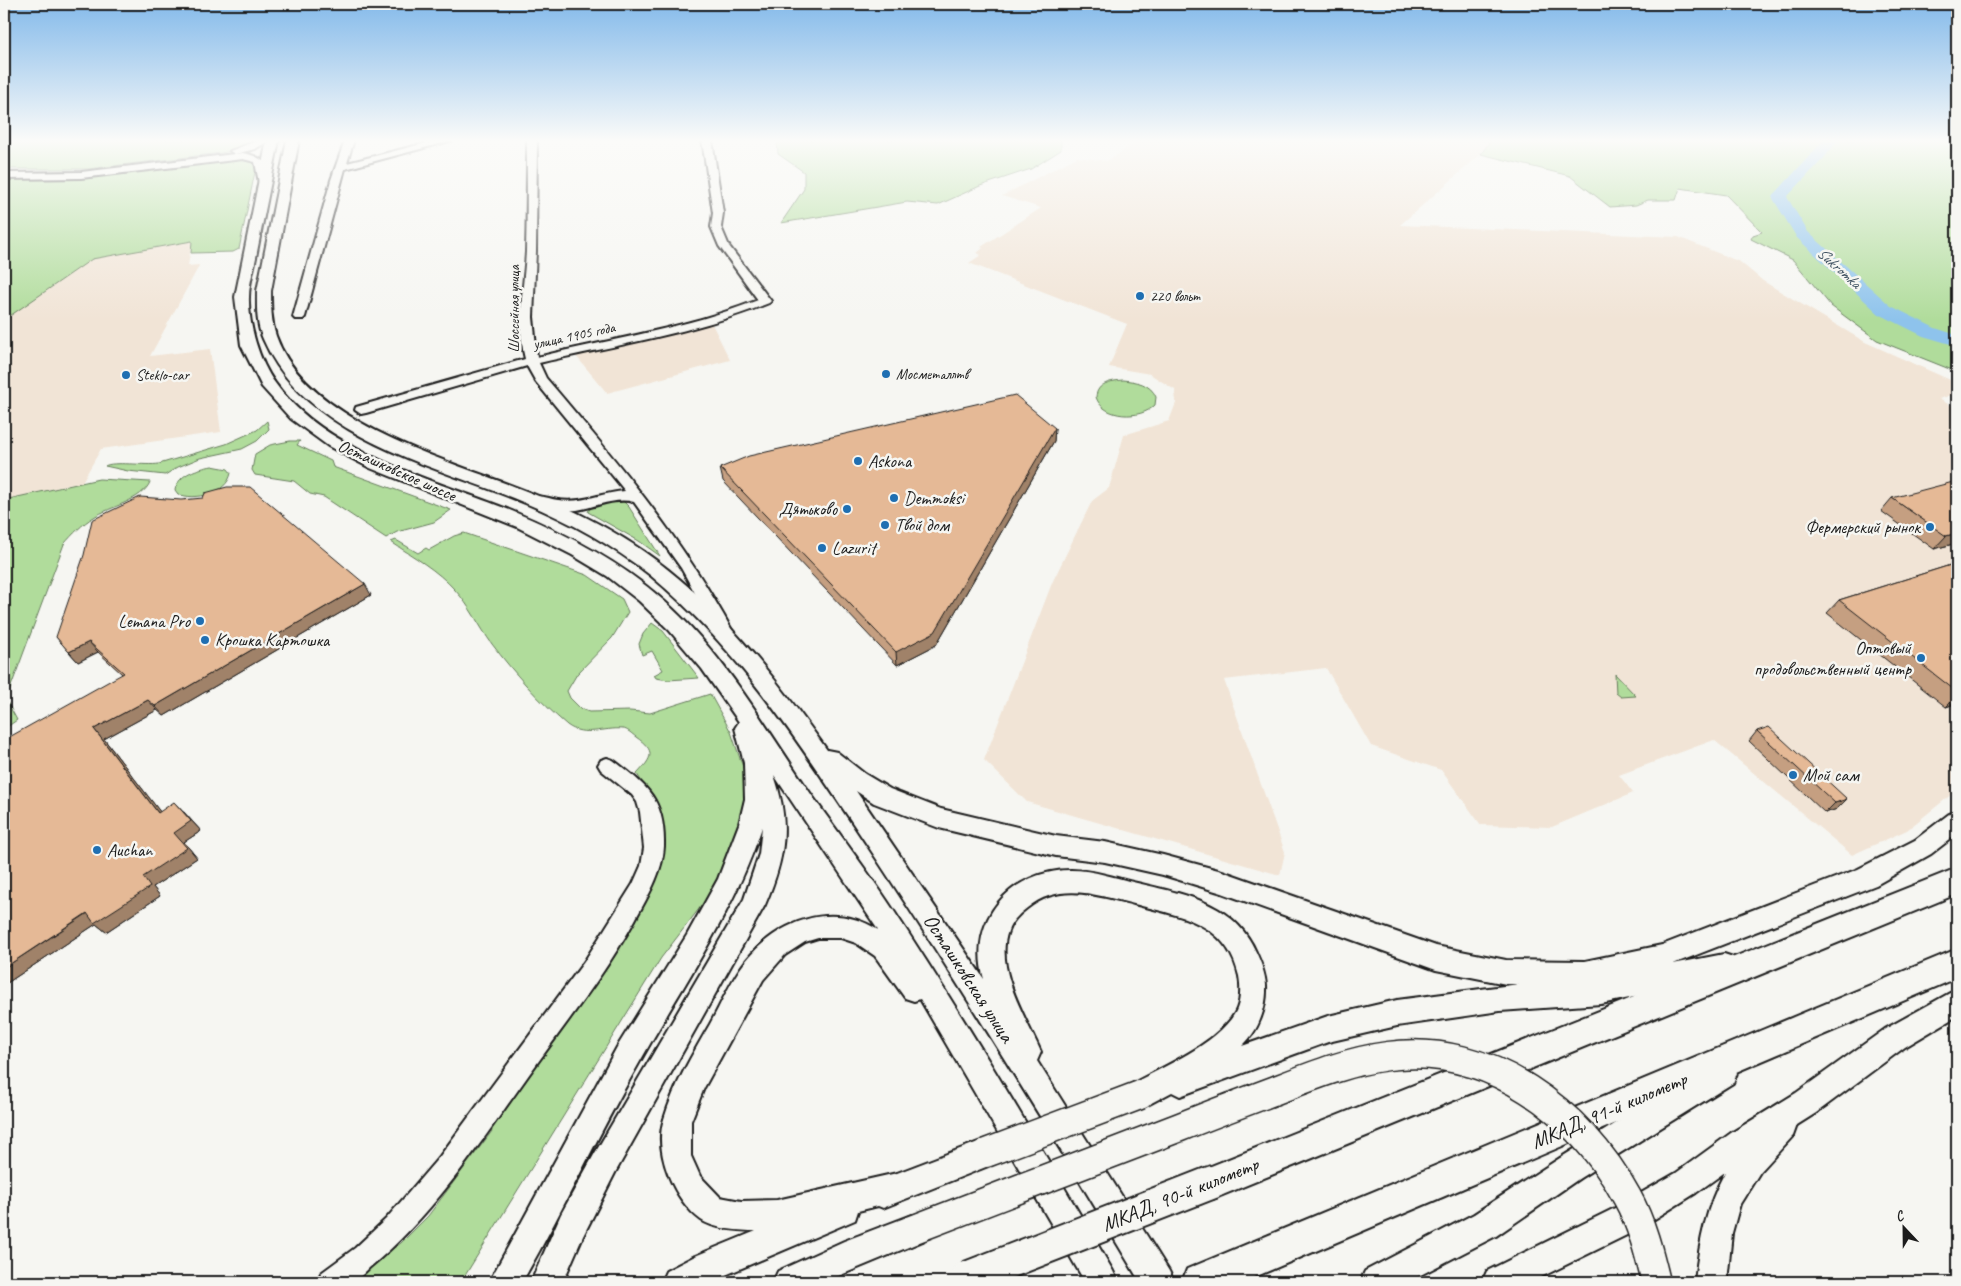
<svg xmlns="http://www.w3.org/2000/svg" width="1961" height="1286" font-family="Caveat,sans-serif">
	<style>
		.built { fill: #f1e4d6 }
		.green { fill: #b0dc9b; stroke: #667c5c }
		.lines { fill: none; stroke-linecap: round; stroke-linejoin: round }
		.river { fill: #8ec3ec; fill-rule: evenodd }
		.minor-casing { stroke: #1c1c1c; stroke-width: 4 }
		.major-casing { stroke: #1c1c1c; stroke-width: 4 }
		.highway-casing { stroke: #1c1c1c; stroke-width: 4 }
		.minor { fill: #f6f6f2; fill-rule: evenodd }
		.major { fill: #f6f6f2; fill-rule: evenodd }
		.highway { fill: #f6f6f2; fill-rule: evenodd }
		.major-bridge-casing { stroke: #1c1c1c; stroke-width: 31; stroke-linecap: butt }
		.highway-bridge-casing { stroke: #1c1c1c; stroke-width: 36; stroke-linecap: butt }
		.major-bridge { stroke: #f6f6f2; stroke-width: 28 }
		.highway-bridge { stroke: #f6f6f2; stroke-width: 32 }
		.wall { fill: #c59f81; stroke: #1c1c1c }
		.shaded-wall { fill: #a08269; stroke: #1c1c1c }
		.building { fill: #e5b996; stroke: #1c1c1c }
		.poi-dot { fill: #1f6fb2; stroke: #f6f6f2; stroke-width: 2 }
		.labels { text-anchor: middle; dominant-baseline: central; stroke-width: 5; stroke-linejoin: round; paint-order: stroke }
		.far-poi-label { font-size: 15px; fill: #1c1c1c; stroke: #f6f6f2; text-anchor: start }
		.far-street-label { font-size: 15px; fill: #1c1c1c; stroke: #f6f6f2 }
		.far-water-label { font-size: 16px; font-style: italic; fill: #445665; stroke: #f6f6f2 }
		.poi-label { font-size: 18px; fill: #1c1c1c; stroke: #f6f6f2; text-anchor: start }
		.street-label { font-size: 18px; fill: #1c1c1c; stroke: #f6f6f2 }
		.near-street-label { font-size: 21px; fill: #1c1c1c; stroke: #f6f6f2 }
	</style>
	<rect width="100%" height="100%" fill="#f6f6f2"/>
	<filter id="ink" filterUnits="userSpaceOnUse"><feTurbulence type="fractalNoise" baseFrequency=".02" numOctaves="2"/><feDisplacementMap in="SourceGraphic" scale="10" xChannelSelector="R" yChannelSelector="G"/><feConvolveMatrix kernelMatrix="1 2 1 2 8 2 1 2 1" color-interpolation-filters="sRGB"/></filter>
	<g filter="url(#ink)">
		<!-- built -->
		<g class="built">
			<polygon points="1140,140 1491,140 1481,154 1400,225 1678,237 1740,262 1763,281 1865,342 1957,383 1957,393 1939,399 1957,409 1957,790 1907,830 1852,855 1714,740 1619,775 1633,793 1552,827 1481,825 1441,770 1371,746 1326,668 1224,680 1285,852 1280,875 1027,802 984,760 1052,583 1092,501 1109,488 1124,435 1169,421 1176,403 1175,390 1150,374 1109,367 1127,324 969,263 981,255 977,253 983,248 981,247 1041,208 1002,196 1077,157 1107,161"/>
			<polygon points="192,241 188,266 199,265 198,268 150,356 210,349 221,432 101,449 82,482 4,500 4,320 92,259"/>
			<polygon points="712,324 730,360 607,393 576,356"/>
		</g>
		<!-- green -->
		<g class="green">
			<polygon points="16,140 259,140 245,148 221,153 88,169 4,169 4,142"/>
			<polygon points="777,140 1061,140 1061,150 1031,169 980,186 938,205 907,202 781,223 804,189 804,172 778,154"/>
			<polygon points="1491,140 1957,140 1957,372 1877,340 1831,306 1793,260 1751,239 1753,235 1762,232 1726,195 1680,188 1676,200 1648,200 1636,205 1610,207 1570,176 1481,154"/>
			<polygon points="245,158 254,160 256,167 239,249 233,252 191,253 192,241 92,259 4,320 4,177 52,178"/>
			<path d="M1123,380C1136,381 1151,384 1156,397L1155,405C1141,420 1103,419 1096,397C1097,383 1111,381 1123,380Z"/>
			<path d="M267,421L269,429L257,441L242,449L200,458L178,467L165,475L128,471L105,466C112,461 146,466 159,464L226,444L257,430Z"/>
			<polygon points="290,441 300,441 297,445 331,461 333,467 451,510 434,522 397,532 386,538 324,497 310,494 294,481 255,475 252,470 255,454 270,445"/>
			<path d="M212,466L228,469L231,473C227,494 195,501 178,494L175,490C179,473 198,469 212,466Z"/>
			<path d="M99,479L150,482C143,500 109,507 94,517C82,524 73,534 64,544L6,700L17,720L4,729V500Z"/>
			<polygon points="602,501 623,501 629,507 660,556 639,541 588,512 591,506"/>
			<path d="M464,533L587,575L622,599L628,612L612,638L577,674L567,691L570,698L581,709L589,712L630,711L650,713L710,694L731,732L747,779L742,822L732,855L712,892L661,958L461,1282H344L401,1243L428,1216L492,1131L491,1123L656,867L647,790L637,774C653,757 656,751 636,737C632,734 627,729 623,729C604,727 584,738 567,725C540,702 513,672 492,644C479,626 470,606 455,590C437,570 414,557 391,542L396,540L418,553L426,548L429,550L454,536Z"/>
			<polygon points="652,623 663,631 699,678 668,680 656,678 654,675 663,670 652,651 642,655 639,644 643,634"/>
			<polygon points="1615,674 1636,696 1621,697 1616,693"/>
		</g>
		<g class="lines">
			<!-- river -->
			<polygon class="river" points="1824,140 1838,140 1824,158 1787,197 1808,232 1891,306 1935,328 1957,335 1957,346 1923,336 1879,314 1797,238 1772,197"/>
			<defs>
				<g id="minor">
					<polygon points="259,140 270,140 255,149 235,154 230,151"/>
					<polygon points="345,140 354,140 347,163 438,140 454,140 345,169 305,317 303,319 295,319 293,317 331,180"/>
					<path d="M527,140H537L536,251L533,317L537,357C611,339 687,328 758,300L719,246L711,227L713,213L702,140H712L723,213L721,227L729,246L771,301L769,303C695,333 616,345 539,363L546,378C615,459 682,538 733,632L731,636L725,638L719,636L681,568L634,502C615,497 596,507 577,510C563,512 548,507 535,503L533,500L535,497C543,495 550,499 558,500C582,504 603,492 625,491L536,382L527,366L366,413L361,414L355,410L356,407L525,359C516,324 524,287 526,252C527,215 527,177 527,140Z"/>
					<path d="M243,153C261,156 274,165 267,185H261L259,183L255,162L243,159L81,178L4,179V173L81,172Z"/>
					<path d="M607,758L613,760C647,786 665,799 664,846C663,872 647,898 635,920C605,974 566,1023 530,1073C482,1140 434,1215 369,1268C365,1272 358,1280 351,1282C342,1285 327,1282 317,1282L321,1273L355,1248L386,1219L440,1156L584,962L633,884L641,866L644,848L640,812L637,802L632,795L601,770L598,765L601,760Z"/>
				</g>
				<g id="major">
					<path d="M267,140H279C272,177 264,215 257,252C255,266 249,282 249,297C248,324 259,361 275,383C325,453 435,480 512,511C562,532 614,558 656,594C722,649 765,727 813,797C839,834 867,870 892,908C970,1026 1042,1149 1113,1271L1118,1282H1085L920,999L914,1001L905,998L875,956L856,943L841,938H818L805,942L785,955L763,980L704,1088L691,1121V1156L700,1176L720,1197L741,1201L777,1200L897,1173L986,1139L996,1143L1000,1153L996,1163L883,1208L878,1206L858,1211L855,1220L709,1282H661L666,1271L695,1256L756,1231C741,1231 713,1229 701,1220C674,1200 653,1152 664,1119C674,1085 692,1055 710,1024C721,1004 731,980 745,962C777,921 832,900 878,930L774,775C791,825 785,858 765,905L615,1173L583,1236L563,1282H531L561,1214L595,1153L744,899L759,854L762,827C734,913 682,986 638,1065C597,1136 563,1211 522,1282H489L617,1047L687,935L718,879L739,824L745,799L744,763L735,728L739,722L702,669L669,630L639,601L607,576L572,555L517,527L370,468L328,446L291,419L262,387L241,345L235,297Z"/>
					<path d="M287,140H299L271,291C271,306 271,321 276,336C308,426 457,462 536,495C574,510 610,528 643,551C718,603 775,677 827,750L837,752L865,774L890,789L941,809L1056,836L1105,842L1163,855L1222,871L1436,946L1506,960L1585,961L1662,945L1858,869L1915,840L1949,814L1957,811V834L1931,854L1876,885L1673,964L1724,954L1733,957L1737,966L1733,975L1724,978L1601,1004L1500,1011L1397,1026L1328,1042L1180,1096L1172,1092L1140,1109L1130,1105L1126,1095L1130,1085C1162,1067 1216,1045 1235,1013C1241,1003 1241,987 1239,976C1227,922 1180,916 1134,904C1097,895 1060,881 1027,908C1019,914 1011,922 1008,931C994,968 1026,1018 1041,1052L1037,1061L1169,1271L1174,1282H1140C1053,1136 964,991 870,849C805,752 741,650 650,575C612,545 569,521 525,503C434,465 306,438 263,339C256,324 257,307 257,291ZM856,791L874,803L939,828L1056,856L1105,862L1163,875L1222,893L1436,970L1506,984H1519L1397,1000L1328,1016L1242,1046C1259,1031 1267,1007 1266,985C1265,973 1261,963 1256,952C1235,903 1184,894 1137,883C1115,878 1094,870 1071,870C1011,870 967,920 984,979Z"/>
					<path d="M1957,989V1016L1905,1047L1816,1113L1797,1125L1793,1136L1760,1172L1740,1204L1732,1233L1727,1282H1695C1699,1243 1706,1207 1725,1172L1696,1193L1637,1230L1531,1282H1482L1487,1271L1615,1208L1676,1173L1731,1133L1796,1093L1885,1029Z"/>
					<polygon points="1723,1059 1733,1063 1737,1073 1733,1083 1580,1178 1496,1236 1407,1282 1360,1282 1365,1271 1474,1214 1560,1158 1713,1063"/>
					<polygon points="912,1215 923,1219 927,1230 923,1241 824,1282 773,1282 778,1271 844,1241"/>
				</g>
				<g id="highway">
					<polygon points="1957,868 1957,894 1213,1199 1201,1194 1196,1182 1201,1170"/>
					<polygon points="1957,949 1957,978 1243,1282 1182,1282 1187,1269"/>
				</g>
			</defs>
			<!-- minor casing -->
			<use href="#minor" class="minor-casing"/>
			<!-- major casing -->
			<use href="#major" class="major-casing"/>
			<!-- highway casing -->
			<use href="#highway" class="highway-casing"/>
			<!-- minor -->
			<use href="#minor" class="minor"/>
			<!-- major -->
			<use href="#major" class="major"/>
			<!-- highway -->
			<use href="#highway" class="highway"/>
			<defs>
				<g id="major-bridge">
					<polyline points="986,1153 1140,1095"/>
					<path d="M912,1230C1001,1196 1091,1161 1180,1127C1212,1114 1244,1102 1276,1090C1312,1076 1349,1061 1388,1056C1489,1042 1581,1112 1627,1197C1642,1224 1649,1253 1656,1282"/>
				</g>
				<polyline id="highway-bridge" points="967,1278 1213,1182"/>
			</defs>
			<!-- major-bridge casing -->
			<use href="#major-bridge" class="major-bridge-casing"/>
			<!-- highway-bridge casing -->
			<use href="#highway-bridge" class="highway-bridge-casing"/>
			<!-- major-bridge -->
			<use href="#major-bridge" class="major-bridge"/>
			<!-- highway-bridge -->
			<use href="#highway-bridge" class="highway-bridge"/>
		</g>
		<!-- wall -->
		<g class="wall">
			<polygon points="1055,428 1054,441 936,645 897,665 723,481 720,468"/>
			<polygon points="1892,498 1957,543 1934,549 1881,511"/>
			<polygon points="1957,563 1957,703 1946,707 1827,613 1839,600"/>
			<polygon points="371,595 164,716 157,710 104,739 160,812 184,812 201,831 184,842 197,858 153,887 160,896 106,932 96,924 4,985 122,674 98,652 78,662 56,637"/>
			<polygon points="1757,731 1847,799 1837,809 1825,813 1749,741"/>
		</g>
		<!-- shaded-wall -->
		<g class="shaded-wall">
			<polygon points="1055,428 1054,441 936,645 897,665 896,652"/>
			<polygon points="1957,533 1957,543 1934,549 1946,536"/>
			<polygon points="365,584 371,595 164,716 155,706"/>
			<polygon points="89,642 98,652 78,662 69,652"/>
			<polygon points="1957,696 1957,703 1946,707"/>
			<polygon points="148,700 157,710 104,739 168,822 158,813 94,729"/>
			<polygon points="1847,799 1837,809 1825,813 1835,803"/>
			<polygon points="174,802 201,831 184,842 197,858 153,887 160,896 106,932 96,924 4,985 4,968 143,877 174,833"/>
		</g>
		<!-- building -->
		<g class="building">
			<polygon points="1015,395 1055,428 935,632 896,652 720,468 749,456"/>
			<polygon points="1957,481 1957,533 1946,536 1892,498"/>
			<polygon points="227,487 250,487 365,584 155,706 148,700 94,729 158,813 174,802 191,821 174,833 187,848 143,877 150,887 94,923 87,913 4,968 4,740 124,673 89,642 69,652 56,637 84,555 92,520 140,497 181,500 203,498 205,493"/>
			<polygon points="1957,563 1957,692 1839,600"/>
			<polygon points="1769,727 1847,799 1835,803 1757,731"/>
		</g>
	</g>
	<!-- sky -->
	<linearGradient id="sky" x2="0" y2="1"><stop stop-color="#84baea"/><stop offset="0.44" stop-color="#fbfbf9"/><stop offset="1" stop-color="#fbfbf9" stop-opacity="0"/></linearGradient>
	<rect width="1961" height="320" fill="url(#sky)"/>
	<!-- markers -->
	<g class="poi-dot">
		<circle cx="1140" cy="296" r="5"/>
		<circle cx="886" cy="374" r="5"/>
		<circle cx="126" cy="375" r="5"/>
		<circle cx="858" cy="461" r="5"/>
		<circle cx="894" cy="498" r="5"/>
		<circle cx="847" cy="509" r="5"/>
		<circle cx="885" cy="525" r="5"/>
		<circle cx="1930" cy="527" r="5"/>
		<circle cx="822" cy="548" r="5"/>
		<circle cx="200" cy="621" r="5"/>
		<circle cx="205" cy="640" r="5"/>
		<circle cx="1921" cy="658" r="5"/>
		<circle cx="1793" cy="775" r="5"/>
		<circle cx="97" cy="850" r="5"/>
	</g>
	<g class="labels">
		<!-- far-poi labels -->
		<g class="far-poi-label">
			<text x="1150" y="296">220 вольт</text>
			<text x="896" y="374">Мосметаллтв</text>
			<text x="136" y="375">Steklo-car</text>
		</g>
		<!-- far-street labels -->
		<g class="far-street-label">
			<text transform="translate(514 309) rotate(-90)">Шоссейная улица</text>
			<text transform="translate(574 336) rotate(-12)">улица 1905 года</text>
		</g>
		<!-- far-water labels -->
		<g class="far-water-label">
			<text transform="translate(1839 268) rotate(42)">Sukromka</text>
		</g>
		<!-- poi labels -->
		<g class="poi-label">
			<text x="868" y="461">Askona</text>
			<text x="904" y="498">Demmoksi</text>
			<text x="837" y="509" text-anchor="end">Дятьково</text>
			<text x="895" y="525">Твой дом</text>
			<text x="1920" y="527" text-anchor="end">Фермерский рынок</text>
			<text x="832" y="548">Lazurit</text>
			<text x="190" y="621" text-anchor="end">Lemana Pro</text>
			<text x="215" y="640">Крошка Картошка</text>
			<text x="1911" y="648" text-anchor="end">Оптовый<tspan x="1911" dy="21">продовольственный центр</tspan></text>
			<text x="1803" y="775">Мой сам</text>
			<text x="107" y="850">Auchan</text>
		</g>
		<!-- street labels -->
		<g class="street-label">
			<text transform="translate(397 470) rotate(24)">Осташковское шоссе</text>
		</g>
		<!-- near-street labels -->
		<g class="near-street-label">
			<text transform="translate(969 978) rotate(57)">Осташковская улица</text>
			<text transform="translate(1609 1110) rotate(-23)">МКАД, 91-й километр</text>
			<text transform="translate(1180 1194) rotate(-22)">МКАД, 90-й километр</text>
		</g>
	</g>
	<!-- margin -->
	<rect width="1961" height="1286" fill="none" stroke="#f6f6f2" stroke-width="20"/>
	<rect x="10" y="10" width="1941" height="1266" fill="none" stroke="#1c1c1c" stroke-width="2" filter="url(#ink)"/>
	<!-- north arrow -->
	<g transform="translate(1904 1228) rotate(338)" stroke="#f6f6f2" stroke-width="4" paint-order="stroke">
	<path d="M0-4L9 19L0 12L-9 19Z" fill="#1c1c1c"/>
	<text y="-8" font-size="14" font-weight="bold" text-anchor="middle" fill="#1c1c1c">С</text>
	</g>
</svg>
